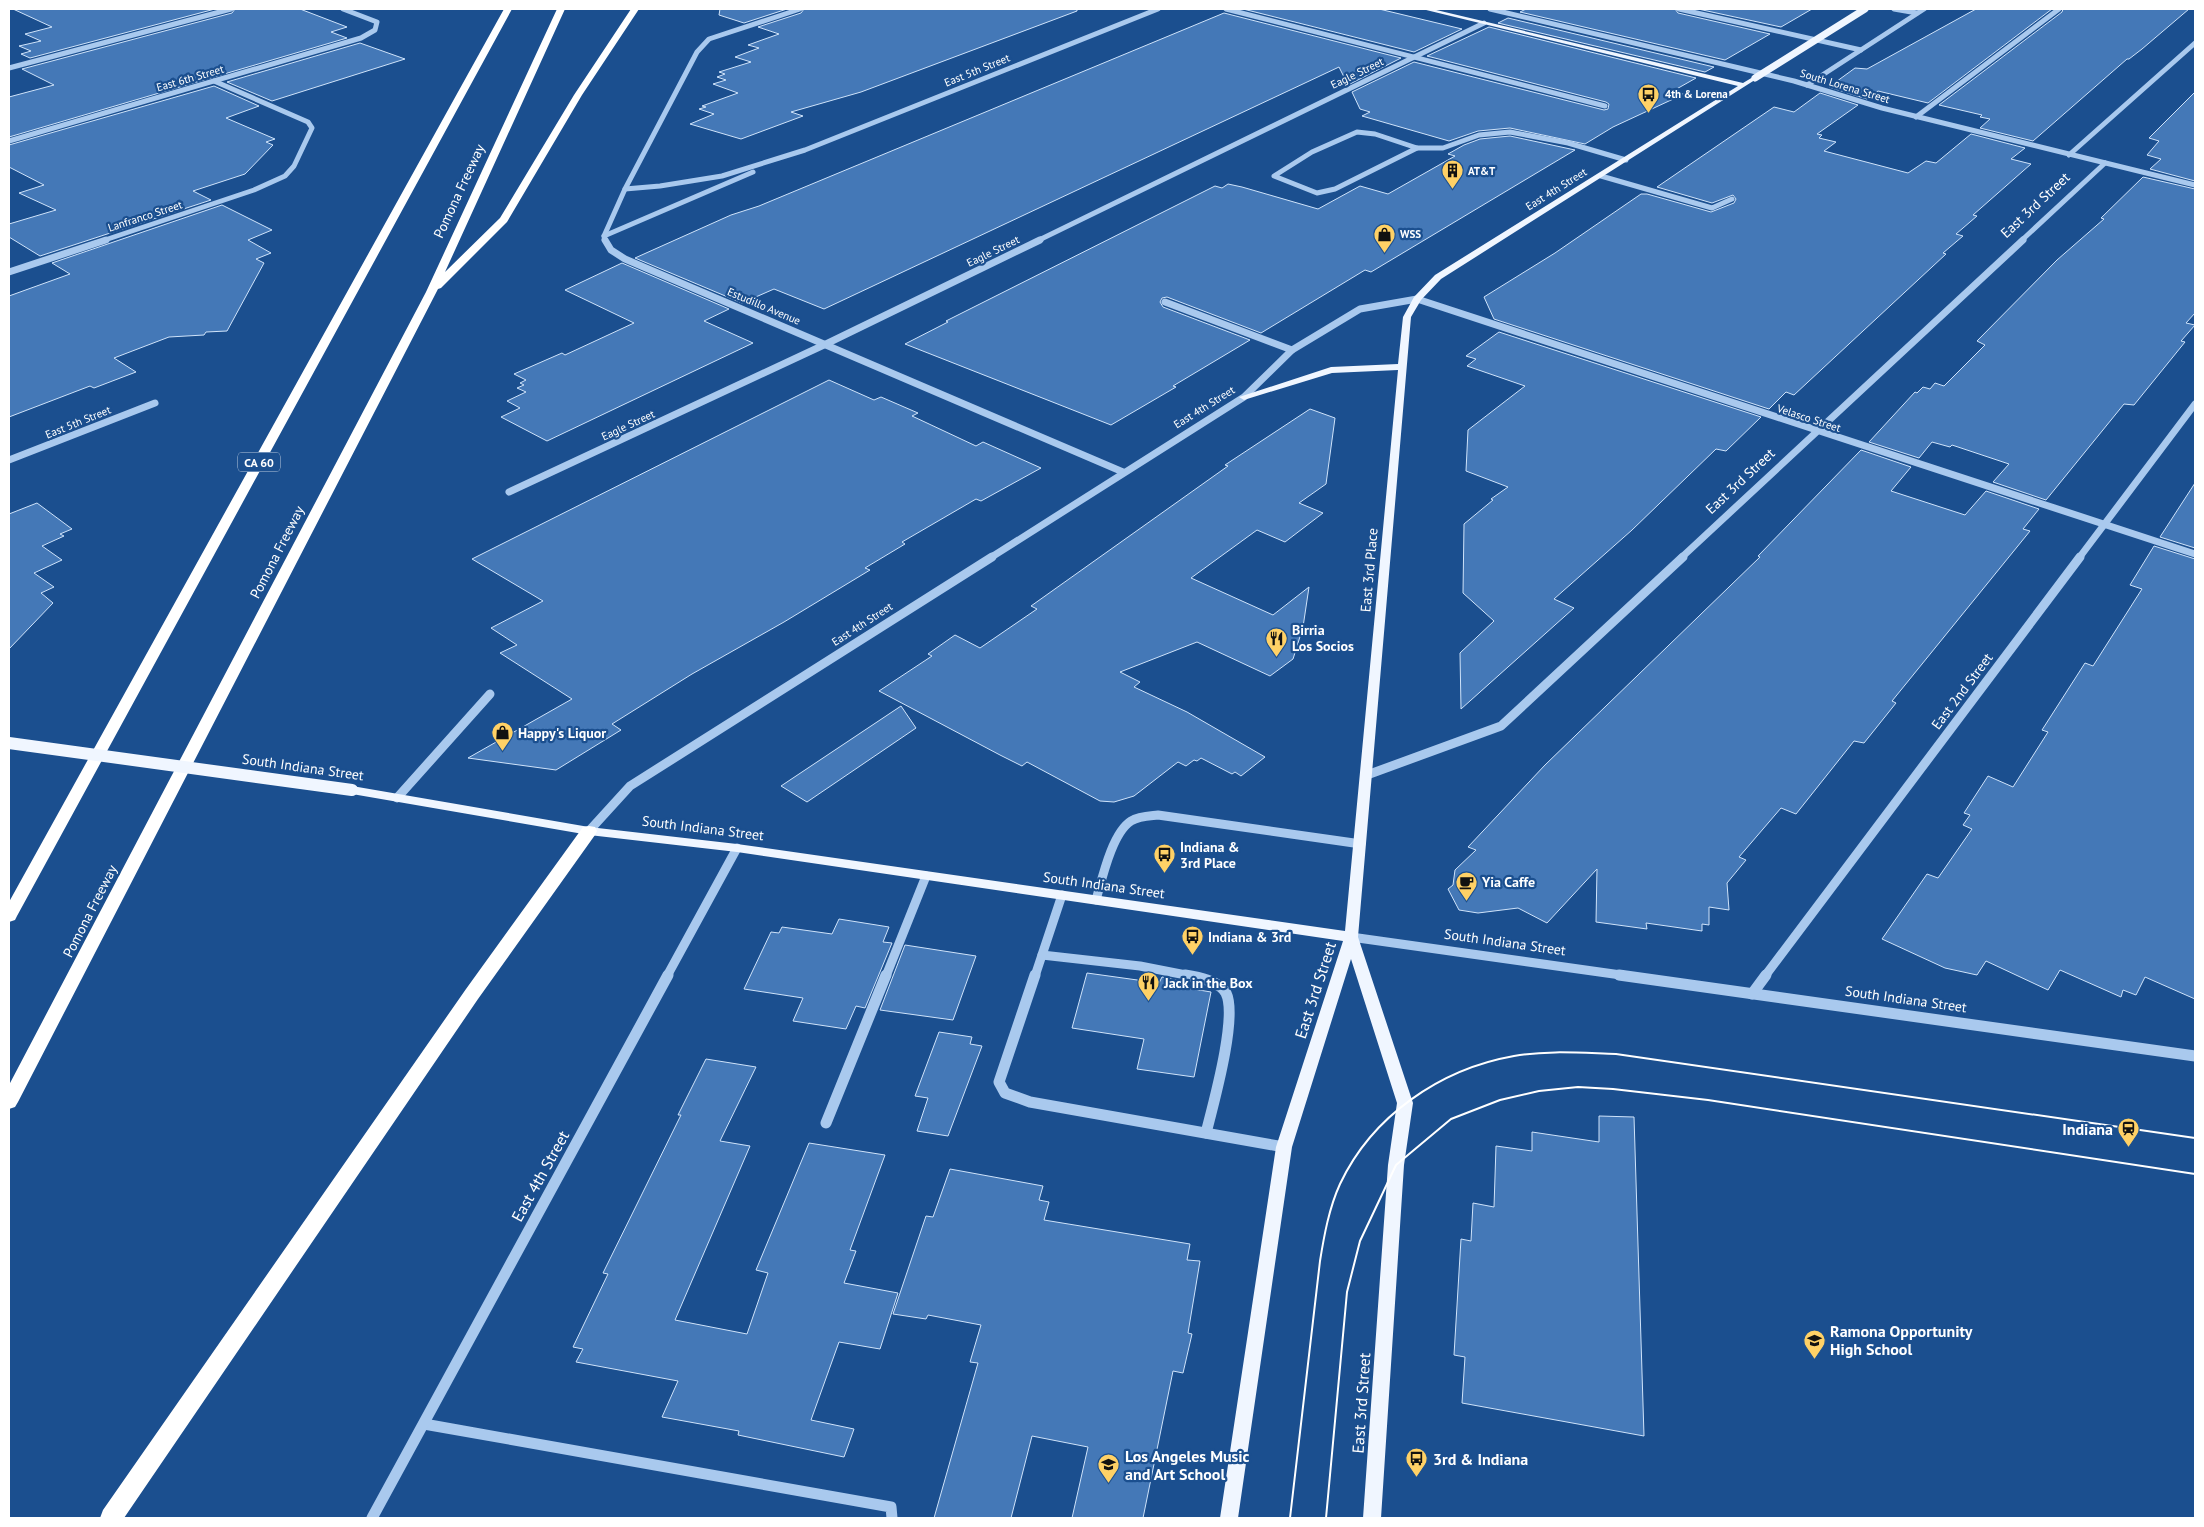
<svg xmlns="http://www.w3.org/2000/svg" width="2204" height="1527" font-family="'PT Sans',sans-serif">
	<style>
		.building { fill: #4478b7; stroke: #cfe3fa }
		.lines { fill: none; stroke-linecap: round; stroke-linejoin: round }
		.minor-far3 { stroke: #a9c9ee; stroke-width: 5 }
		.minor-far2 { stroke: #a9c9ee; stroke-width: 7 }
		.minor-far1 { stroke: #a9c9ee; stroke-width: 9 }
		.minor { stroke: #a9c9ee; stroke-width: 11 }
		.major { fill: #f0f6ff; fill-rule: evenodd }
		.highway { fill: #fff; fill-rule: evenodd }
		.tram { stroke: #fff; stroke-width: 2 }
		.major-bridge-far1 { stroke: #f0f6ff; stroke-width: 7 }
		.major-bridge { stroke: #f0f6ff; stroke-width: 12 }
		.labels { text-anchor: middle; dominant-baseline: central; stroke-width: 4.5; stroke-linejoin: round; paint-order: stroke }
		.far-street-label { font-size: 11px; fill: #fff; stroke: #1b4f8f }
		.far-poi-label { font-size: 11px; font-weight: bold; fill: #fff; stroke: #1b4f8f; text-anchor: start }
		.shield { fill: #1b4f8f; stroke: #bbcadd; stroke-width: 1 }
		.shield-label { font-size: 12px; font-weight: bold; fill: #fff }
		.street-label { font-size: 14px; fill: #fff; stroke: #1b4f8f }
		.poi-label { font-size: 14px; font-weight: bold; fill: #fff; stroke: #1b4f8f; text-anchor: start }
		.near-street-label { font-size: 16px; fill: #fff; stroke: #1b4f8f }
		.near-poi-label { font-size: 16px; font-weight: bold; fill: #fff; stroke: #1b4f8f; text-anchor: start }
	</style>
	<rect width="100%" height="100%" fill="#1b4f8f"/>
	<!-- building -->
	<g class="building">
		<polygon points="13,9 215,9 30,58 21,54 31,51 19,46 41,41 25,34 52,27"/>
		<polygon points="235,9 300,9 347,27 331,32 347,38 9,137 9,97 54,85 22,69 232,13"/>
		<polygon points="720,9 787,9 744,23 719,15"/>
		<polygon points="804,9 1077,9 1077,11 861,92 791,112 803,116 741,139 690,124 714,114 699,109 706,107 702,106 738,93 713,84 726,80 717,77 725,74 719,72 751,62 735,57 759,48 748,45 779,34 758,27 801,13"/>
		<polygon points="1243,9 1379,9 1462,29 1414,52"/>
		<polygon points="1526,9 1675,9 1678,13 1770,34 1725,60 1520,12"/>
		<polygon points="1698,9 1812,9 1781,27"/>
		<polygon points="1976,9 2052,9 1928,103 1878,91 1867,99 1829,87 1855,68 1867,69"/>
		<polygon points="2063,9 2189,9 2142,49 2129,59 2127,59 2033,141 1980,128 1990,119 1980,117 1982,115 1939,105 2062,12"/>
		<polygon points="1224,13 1401,58 1348,85 1339,67 824,309 774,289 742,303 635,258 731,215 759,206"/>
		<polygon points="1508,18 1714,67 1705,72 1498,23"/>
		<polygon points="1489,27 1696,78 1673,91 1684,94 1613,127 1585,144 1510,128 1478,131 1449,141 1362,116 1370,112 1360,109 1352,92 1414,62 1604,110 1608,109 1609,104 1606,102 1427,56"/>
		<polygon points="360,43 405,59 272,101 227,82"/>
		<polygon points="214,86 259,106 226,118 275,139 266,142 273,145 245,174 193,191 211,200 40,256 9,237 9,224 56,210 19,193 44,185 9,167 9,145"/>
		<polygon points="2195,92 2195,181 2150,169 2161,159 2147,155 2159,141 2149,138"/>
		<polygon points="1820,93 1858,105 1817,134 1822,135 1819,138 1836,142 1824,151 1908,173 1926,161 1936,163 1971,134 2025,148 2011,159 2031,164 1973,215 1977,216 1956,234 1963,236 1943,253 1946,254 1794,395 1786,392 1769,409 1494,319 1484,297 1555,253 1641,194 1647,194 1711,212 1734,203 1736,199 1733,195 1712,203 1657,187 1774,107 1794,112"/>
		<polygon points="1510,136 1575,150 1371,272 1365,270 1261,333 1167,297 1162,298 1160,302 1163,307 1250,340 1173,386 1176,387 1111,425 905,344 948,322 946,321 1215,186 1222,188 1228,184 1242,187 1318,209 1360,186 1388,194 1455,156 1448,154 1464,145 1480,139"/>
		<polygon points="2143,177 2195,189 2195,313 2186,323 2195,325 2181,341 2185,342 2134,405 2124,404 2046,500 1993,482 2009,464 1952,445 1950,447 1932,442 1919,458 1869,442 1915,392 1917,393 1923,387 1930,389 1935,383 1944,386 1985,345 1977,341 2057,260 2104,219 2101,218"/>
		<polygon points="222,205 272,230 248,240 271,253 256,259 264,263 227,331 206,332 204,335 169,337 114,358 136,372 94,388 90,386 9,417 9,296 70,274 52,263"/>
		<polygon points="622,263 729,309 704,321 753,343 547,441 501,417 520,408 507,401 526,392 517,388 524,385 520,383 526,380 514,374 562,353 565,355 634,323 565,290"/>
		<polygon points="1499,332 1761,417 1726,451 1716,449 1632,530 1554,599 1574,608 1461,709 1460,653 1494,621 1463,593 1464,524 1493,500 1491,499 1508,487 1466,471 1468,430 1525,386 1467,366 1476,359 1466,356"/>
		<polygon points="829,380 874,400 881,397 918,413 912,416 976,446 983,442 1041,468 981,501 976,499 902,542 905,544 865,568 870,570 784,622 692,674 612,724 621,730 556,770 468,758 572,699 500,653 517,645 491,628 543,601 472,559"/>
		<polygon points="1310,409 1335,418 1326,484 1299,503 1323,513 1285,542 1257,530 1191,578 1273,615 1309,587 1303,627 1293,659 1270,676 1197,642 1120,672 1140,682 1134,687 1187,712 1265,757 1241,776 1235,772 1232,774 1201,758 1197,761 1194,760 1186,766 1178,762 1134,796 1114,802 1100,801 1027,762 1022,766 1000,755 879,691 932,656 928,654 955,635 980,648 1037,609 1031,606 1228,466 1225,465"/>
		<polygon points="1861,450 1911,467 1891,491 1965,515 1986,491 2039,509 2023,529 2030,531 1892,701 1896,703 1864,743 1854,741 1796,814 1781,808 1739,857 1746,860 1727,883 1729,910 1709,907 1709,925 1702,924 1702,931 1646,923 1647,929 1596,922 1597,869 1547,923 1518,908 1478,913 1459,910 1448,889 1453,885 1455,870 1476,850 1468,847 1545,765 1760,557 1758,556"/>
		<polygon points="2195,483 2195,548 2160,537"/>
		<polygon points="37,503 72,529 60,534 64,536 42,546 62,560 34,573 54,587 41,593 53,603 9,649 9,514"/>
		<polygon points="2154,546 2195,559 2195,999 2145,977 2136,995 2123,990 2121,997 2060,970 2048,990 1986,961 1977,975 1945,968 1882,939 1927,874 1938,878 1972,829 1963,825 1970,815 1964,813 1988,776 2013,787 2048,732 2042,730 2085,663 2093,666 2142,589 2130,585"/>
		<polygon points="901,706 916,728 807,802 781,786"/>
		<polygon points="839,919 889,927 883,942 892,943 865,1008 856,1006 846,1029 793,1021 803,998 744,989 771,932 779,933 782,927 832,934"/>
		<polygon points="905,945 976,956 953,1020 880,1010"/>
		<polygon points="1087,973 1159,983 1162,977 1188,983 1187,988 1211,992 1194,1077 1137,1069 1144,1039 1072,1028"/>
		<polygon points="939,1032 972,1037 970,1044 982,1046 948,1136 917,1131 928,1098 915,1096"/>
		<polygon points="706,1059 756,1067 720,1141 750,1146 675,1320 747,1334 768,1273 756,1270 809,1143 885,1155 850,1250 856,1251 844,1283 898,1293 880,1349 839,1342 811,1420 854,1429 844,1457 738,1435 739,1431 662,1417 678,1381 576,1362 583,1349 573,1347 608,1274 603,1273 681,1115 678,1115"/>
		<polygon points="1599,1116 1634,1117 1644,1436 1462,1403 1465,1357 1454,1355 1461,1239 1471,1241 1473,1203 1494,1207 1496,1146 1532,1151 1532,1132 1599,1142"/>
		<polygon points="950,1169 1043,1186 1039,1200 1049,1202 1044,1220 1190,1244 1187,1260 1200,1261 1188,1333 1192,1334 1183,1373 1173,1371 1143,1518 1072,1518 1088,1447 1032,1436 1011,1518 934,1518 978,1363 970,1362 981,1325 928,1315 926,1319 893,1314 926,1216 933,1217"/>
	</g>
	<g class="lines">
		<!-- minor-far3 -->
		<g class="minor-far3">
			<polyline points="1226,9 1605,106"/>
			<polyline points="1490,9 1794,81 1882,108 2195,185"/>
			<polyline points="1679,9 1861,50"/>
			<polyline points="1894,9 1917,13"/>
			<polyline points="9,68 231,9"/>
			<polyline points="1807,85 1924,9"/>
			<polyline points="1916,117 2059,9"/>
			<polygon points="1357,132 1375,134 1417,148 1335,189 1317,193 1274,176 1312,152"/>
			<polyline points="9,141 361,38 375,30 377,22 343,9"/>
			<polyline points="1417,148 1443,148 1479,135 1510,132 1568,143 1626,160"/>
			<polyline points="2069,155 2195,43"/>
			<polyline points="1601,176 1712,208 1732,199"/>
			<polyline points="625,189 660,186 722,176 805,150 1158,9"/>
			<polyline points="604,236 753,172"/>
			<polyline points="102,241 254,190 285,176 294,166 312,128 308,122 214,81"/>
			<polyline points="605,241 604,236 625,189 697,52 709,39 800,9"/>
			<polyline points="1037,241 1484,23"/>
			<polyline points="2021,241 2105,163"/>
		</g>
		<!-- minor-far2 -->
		<g class="minor-far2">
			<polyline points="605,240 611,250 625,259 1123,472"/>
			<polyline points="9,272 106,240"/>
			<polyline points="1165,302 1292,350"/>
			<polyline points="9,460 155,403"/>
			<polyline points="509,492 826,344 1040,240"/>
			<polyline points="990,558 1244,397 1292,350 1360,309 1417,299 2195,554"/>
			<polyline points="1681,558 2023,240"/>
			<polyline points="2079,558 2195,404"/>
		</g>
		<!-- minor-far1 -->
		<g class="minor-far1">
			<polyline points="1367,775 1501,726 1683,557"/>
			<polyline points="397,798 490,694"/>
			<polyline points="589,831 630,786 992,557"/>
			<path d="M1096,900C1102,879 1112,833 1131,821C1139,816 1149,816 1158,815L1361,844"/>
			<polyline points="1351,937 1628,976"/>
			<polyline points="1042,955 1140,966 1191,976"/>
			<polyline points="667,976 737,848"/>
			<polyline points="886,976 926,876"/>
			<polyline points="1035,976 1062,895"/>
			<polyline points="1765,976 2080,557"/>
		</g>
		<!-- minor -->
		<g class="minor">
			<polyline points="1035,975 999,1082 1005,1093 1030,1102 1284,1147"/>
			<path d="M1185,975C1197,977 1220,981 1226,993C1238,1017 1213,1105 1206,1133"/>
			<polyline points="1619,975 2195,1056"/>
			<polyline points="1752,994 1766,975"/>
			<polyline points="826,1123 886,975"/>
			<polyline points="424,1424 891,1507 892,1518"/>
			<polyline points="372,1518 668,975"/>
		</g>
		<!-- major -->
		<polygon class="major" points="1422,9 1432,9 1743,83 1753,77 1758,78 1441,279 1421,300 1411,317 1358,937 1413,1103 1404,1165 1381,1518 1363,1518 1388,1165 1397,1103 1351,959 1292,1147 1238,1518 1220,1518 1276,1147 1343,941 737,852 589,835 352,794 346,790 352,786 589,827 737,844 1345,931 1398,370 1332,373 1247,399 1244,400 1239,397 1331,367 1398,364 1403,317 1414,297 1435,275 1738,86"/>
		<!-- highway -->
		<g class="highway">
			<polygon points="504,9 512,9 17,916 15,920 9,922 9,902"/>
			<polygon points="557,9 565,9 445,272 500,218 574,95 631,9 639,9 582,95 507,222 441,288 438,289 18,1102 15,1107 9,1109 9,1085 426,292"/>
			<polygon points="589,826 595,827 597,831 595,835 478,999 124,1518 100,1518 103,1510 466,989 583,827"/>
		</g>
		<!-- tram -->
		<g class="tram">
			<path d="M1290,1518L1320,1261C1324,1236 1329,1208 1340,1184C1372,1116 1440,1069 1514,1056C1547,1050 1582,1053 1616,1054L2195,1138"/>
			<polyline points="1326,1518 1347,1292 1360,1241 1396,1165 1451,1119 1500,1100 1539,1091 1578,1087 1613,1089 1708,1100 2195,1174"/>
		</g>
		<!-- major-bridge-far1 -->
		<polyline class="major-bridge-far1" points="1755,78 1865,9"/>
		<!-- major-bridge -->
		<polyline class="major-bridge" points="9,743 352,790"/>
	</g>
	<!-- icons -->
	<defs>
		<symbol id="bus-pin" viewBox="-11 -11 22 30"><path d="M0 17L-7.5 6A9.5 9.5 0 1 1 7.5 6Z" fill="#ffd166" stroke="#1b4f8f"/><path d="M-5-6H5V4H4V6H2V4H-2V6H-4V4H-5ZM-3.5-4V0h7V-4ZM-3.5 1.2v1.5H-2V1.2ZM2 1.2v1.5H3.5V1.2Z" fill="#111"/></symbol>
		<symbol id="building-pin" viewBox="-11 -11 22 30"><path d="M0 17L-7.5 6A9.5 9.5 0 1 1 7.5 6Z" fill="#ffd166" stroke="#1b4f8f"/><path d="M-4-6H4V6H1V3H-1V6H-4ZM-2.5-4.3h1.7v1.8h-1.7ZM.8-4.3h1.7v1.8H.8ZM-2.5-1h1.7V.8h-1.7ZM.8-1h1.7V.8H.8Z" fill="#111"/></symbol>
		<symbol id="shop-pin" viewBox="-11 -11 22 30"><path d="M0 17L-7.5 6A9.5 9.5 0 1 1 7.5 6Z" fill="#ffd166" stroke="#1b4f8f"/><path d="M-5-2.5h2.3a2.7 3.5 0 0 1 5.4 0H5L5.5 6h-11ZM-1.5-2.5h3a1.5 2.3 0 0 0-3 0Z" fill="#111"/></symbol>
		<symbol id="restaurant-pin" viewBox="-11 -11 22 30"><path d="M0 17L-7.5 6A9.5 9.5 0 1 1 7.5 6Z" fill="#ffd166" stroke="#1b4f8f"/><path d="M-5-6h1v4h1v-4h1v4h1v-4h1v5L-1.5 .5V6h-2V.5L-5-1ZM5-6V6H3V1.5H1.5Q1.5-4 5-6Z" fill="#111"/></symbol>
		<symbol id="cafe-pin" viewBox="-11 -11 22 30"><path d="M0 17L-7.5 6A9.5 9.5 0 1 1 7.5 6Z" fill="#ffd166" stroke="#1b4f8f"/><path d="M-5.5-4.5H6V0H3Q3 3.5 0 3.5H-2.5Q-5.5 3.5-5.5 0ZM3-3.2v2h1.7v-2ZM-6 4.5H4V6H-6Z" fill="#111"/></symbol>
		<symbol id="station-pin" viewBox="-11 -11 22 30"><path d="M0 17L-7.5 6A9.5 9.5 0 1 1 7.5 6Z" fill="#ffd166" stroke="#1b4f8f"/><path d="M-3-6H3Q5-6 5-4V2Q5 4 3 4L4.5 6H3L1.5 4h-3L-3 6H-4.5L-3 4Q-5 4-5 2V-4Q-5-6-3-6ZM-3.5-4v3h7v-3ZM-3.5 1v1.5H-2V1ZM2 1v1.5H3.5V1Z" fill="#111"/></symbol>
		<symbol id="school-pin" viewBox="-11 -11 22 30"><path d="M0 17L-7.5 6A9.5 9.5 0 1 1 7.5 6Z" fill="#ffd166" stroke="#1b4f8f"/><path d="M0-5L7-2L0 1L-7-2ZM-4 1L0 2.5L4 1V4Q0 6-4 4Z" fill="#111"/></symbol>
	</defs>
	<g fill-rule="evenodd">
		<use href="#bus-pin" x="1636" y="82" width="25" height="34"/>
		<use href="#building-pin" x="1440" y="158" width="25" height="34"/>
		<use href="#shop-pin" x="1372" y="222" width="25" height="34"/>
		<use href="#restaurant-pin" x="1264" y="626" width="25" height="34"/>
		<use href="#shop-pin" x="490" y="720" width="25" height="34"/>
		<use href="#bus-pin" x="1152" y="842" width="25" height="34"/>
		<use href="#cafe-pin" x="1454" y="870" width="25" height="34"/>
		<use href="#bus-pin" x="1180" y="924" width="25" height="34"/>
		<use href="#restaurant-pin" x="1136" y="970" width="25" height="34"/>
		<use href="#station-pin" x="2116" y="1116" width="25" height="34"/>
		<use href="#school-pin" x="1802" y="1328" width="25" height="34"/>
		<use href="#bus-pin" x="1404" y="1446" width="25" height="34"/>
		<use href="#school-pin" x="1096" y="1452" width="25" height="34"/>
	</g>
	<g class="labels">
		<!-- far-street labels -->
		<g class="far-street-label">
			<text transform="translate(977 70) rotate(-22)">East 5th Street</text>
			<text transform="translate(1357 73) rotate(-26)">Eagle Street</text>
			<text transform="translate(190 78) rotate(-16)">East 6th Street</text>
			<text transform="translate(1845 86) rotate(17)">South Lorena Street</text>
			<text transform="translate(1556 189) rotate(-32)">East 4th Street</text>
			<text transform="translate(145 216) rotate(-18)">Lanfranco Street</text>
			<text transform="translate(993 251) rotate(-26)">Eagle Street</text>
			<text transform="translate(764 306) rotate(23)">Estudillo Avenue</text>
			<text transform="translate(1204 407) rotate(-32)">East 4th Street</text>
			<text transform="translate(1809 418) rotate(18)">Velasco Street</text>
			<text transform="translate(78 422) rotate(-22)">East 5th Street</text>
			<text transform="translate(628 425) rotate(-25)">Eagle Street</text>
			<text transform="translate(862 624) rotate(-33)">East 4th Street</text>
		</g>
		<!-- far-poi labels -->
		<g class="far-poi-label">
			<text x="1665" y="94">4th &amp; Lorena</text>
			<text x="1468" y="171">AT&amp;T</text>
			<text x="1400" y="234">WSS</text>
		</g>
		<!-- shield labels -->
		<rect class="shield" x="238" y="452.5" width="42" height="19" rx="4"/>
		<g class="shield-label">
			<text x="259" y="462">CA 60</text>
		</g>
		<!-- street labels -->
		<g class="street-label">
			<text transform="translate(459 191) rotate(-65)">Pomona Freeway</text>
			<text transform="translate(2035 205) rotate(-43)">East 3rd Street</text>
			<text transform="translate(1740 481) rotate(-43)">East 3rd Street</text>
			<text transform="translate(277 552) rotate(-63)">Pomona Freeway</text>
			<text transform="translate(1369 570) rotate(-85)">East 3rd Place</text>
			<text transform="translate(1962 691) rotate(-53)">East 2nd Street</text>
			<text transform="translate(303 767) rotate(8)">South Indiana Street</text>
			<text transform="translate(703 828) rotate(7)">South Indiana Street</text>
			<text transform="translate(1104 885) rotate(8)">South Indiana Street</text>
			<text transform="translate(90 911) rotate(-63)">Pomona Freeway</text>
			<text transform="translate(1505 942) rotate(8)">South Indiana Street</text>
			<text transform="translate(1906 999) rotate(8)">South Indiana Street</text>
		</g>
		<!-- poi labels -->
		<g class="poi-label">
			<text x="1292" y="630">Birria<tspan x="1292" dy="16">Los Socios</tspan></text>
			<text x="518" y="733">Happy's Liquor</text>
			<text x="1180" y="847">Indiana &amp;<tspan x="1180" dy="16">3rd Place</tspan></text>
			<text x="1482" y="882">Yia Caffe</text>
			<text x="1208" y="937">Indiana &amp; 3rd</text>
			<text x="1164" y="983">Jack in the Box</text>
		</g>
		<!-- near-street labels -->
		<g class="near-street-label">
			<text transform="translate(1315 990) rotate(-72)">East 3rd Street</text>
			<text transform="translate(540 1176) rotate(-61)">East 4th Street</text>
			<text transform="translate(1361 1403) rotate(-86)">East 3rd Street</text>
		</g>
		<!-- near-poi labels -->
		<g class="near-poi-label">
			<text x="2113" y="1129" text-anchor="end">Indiana</text>
			<text x="1830" y="1331">Ramona Opportunity<tspan x="1830" dy="18">High School</tspan></text>
			<text x="1125" y="1456">Los Angeles Music<tspan x="1125" dy="18">and Art School</tspan></text>
			<text x="1433" y="1459">3rd &amp; Indiana</text>
		</g>
	</g>
	<!-- border -->
	<rect width="2204" height="1527" fill="none" stroke="#ffffff" stroke-width="20"/>
</svg>
